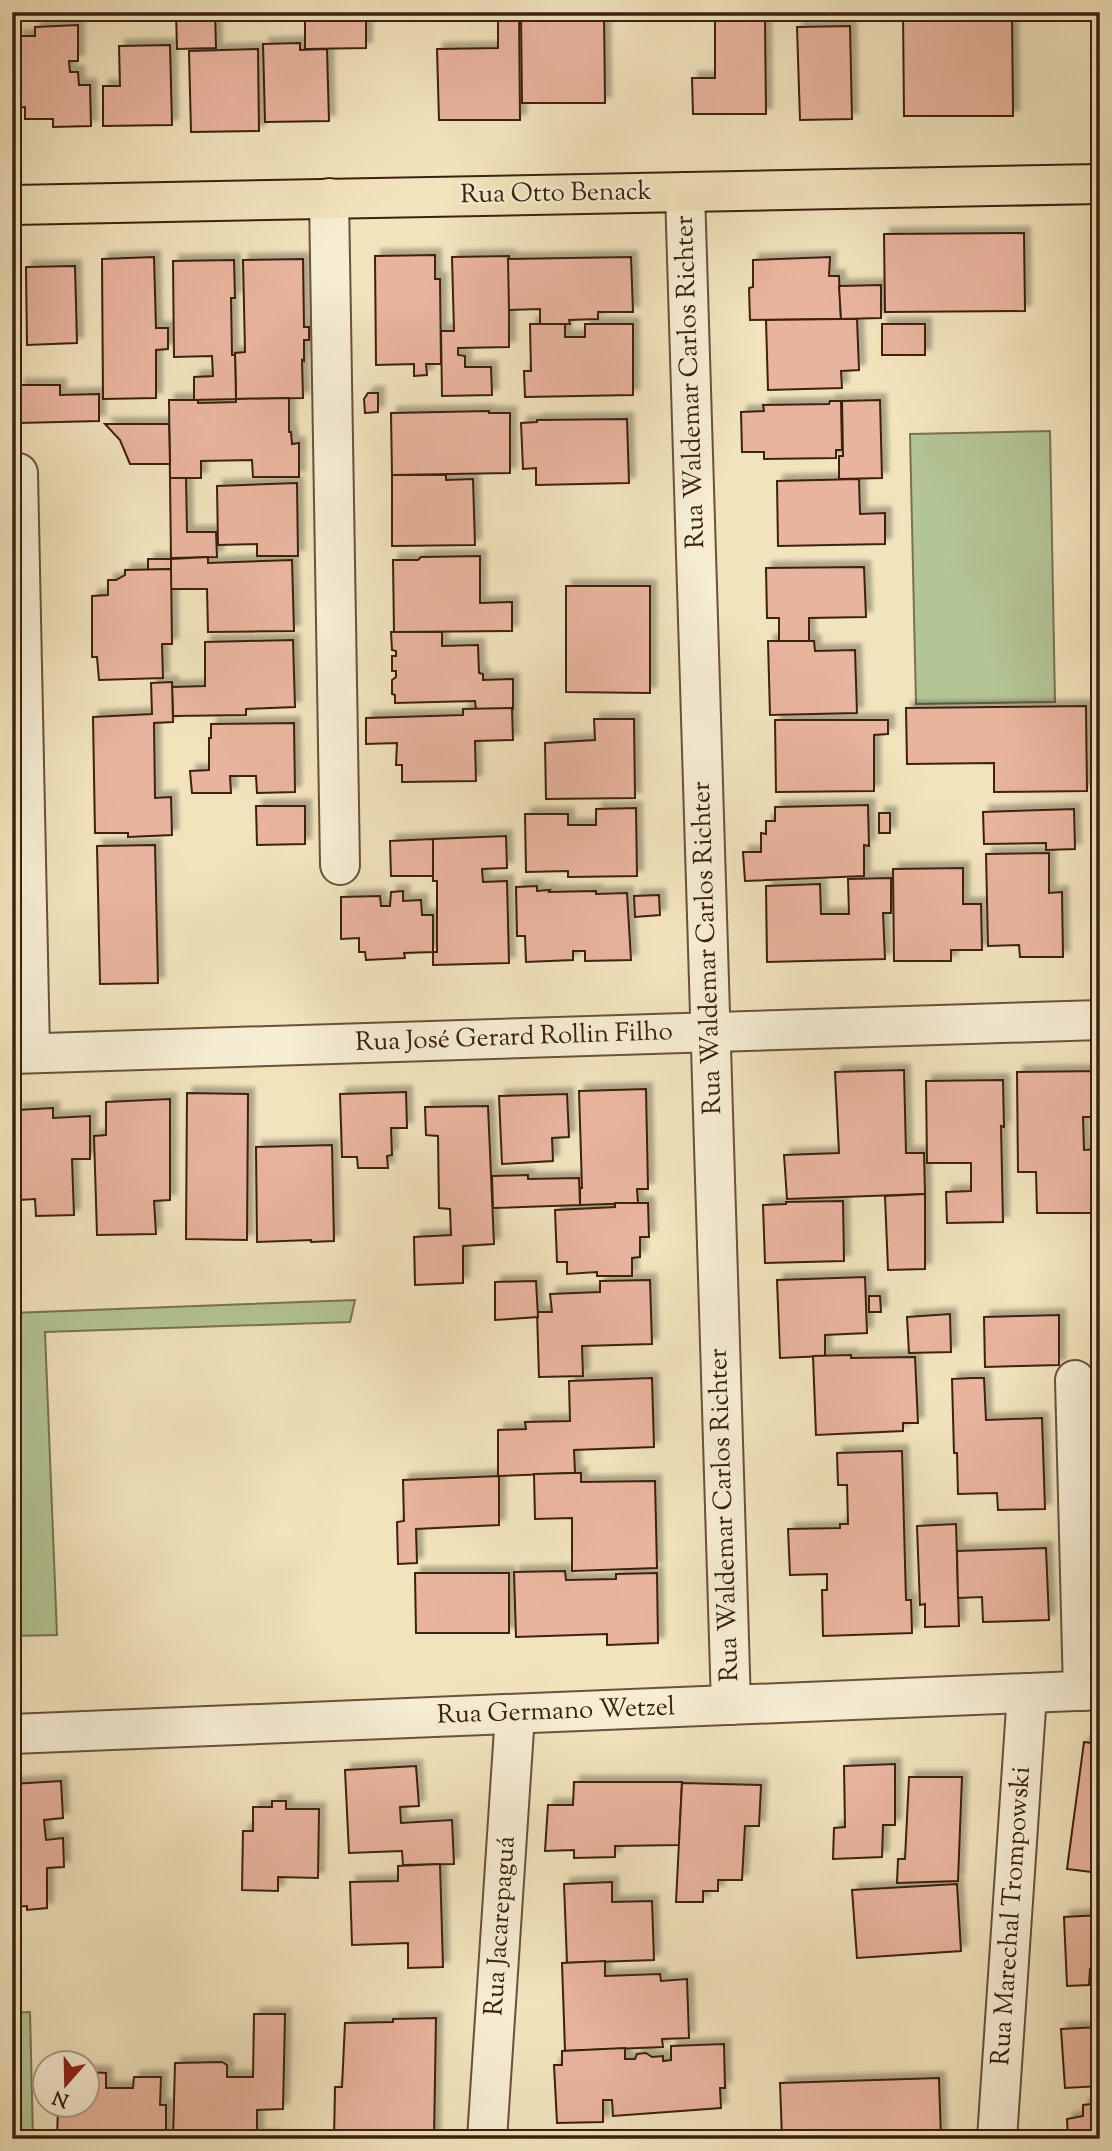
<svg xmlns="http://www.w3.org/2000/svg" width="1112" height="2151" font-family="'Sorts Mill Goudy',serif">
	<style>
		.green { fill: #b4c595; stroke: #787252; stroke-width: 2 }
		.building { fill: #e9b49e; stroke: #3c200f; stroke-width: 2; filter: url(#shadow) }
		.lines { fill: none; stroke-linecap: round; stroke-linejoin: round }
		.minor-casing { stroke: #69513a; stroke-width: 42 }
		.major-casing { stroke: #3c200f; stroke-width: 42 }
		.minor { stroke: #f6edd3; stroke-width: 38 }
		.major { stroke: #f1e3bc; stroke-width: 38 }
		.labels { text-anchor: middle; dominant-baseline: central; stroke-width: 5; stroke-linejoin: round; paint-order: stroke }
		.street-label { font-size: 26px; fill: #3c200f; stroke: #f6edd3 }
	</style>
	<defs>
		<filter id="shadow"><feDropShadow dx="6" dy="-6" stdDeviation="2" flood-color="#0004"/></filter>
	</defs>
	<rect width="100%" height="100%" fill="#f1e3bc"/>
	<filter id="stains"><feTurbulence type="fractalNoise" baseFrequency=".00286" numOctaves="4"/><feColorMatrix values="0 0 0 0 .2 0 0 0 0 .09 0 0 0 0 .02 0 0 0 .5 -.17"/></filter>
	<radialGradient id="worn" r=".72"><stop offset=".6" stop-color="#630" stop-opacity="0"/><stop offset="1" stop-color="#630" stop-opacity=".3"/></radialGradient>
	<!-- green -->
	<g class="green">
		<polygon points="1050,431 1055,702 916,704 910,434"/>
		<polygon points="1092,506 1100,506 1100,778 1097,778"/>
		<polygon points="355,1300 350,1322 45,1332 57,1635 12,1636 12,1313"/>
		<polygon points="30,2012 33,2139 12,2139 12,2013"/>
	</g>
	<!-- building -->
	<g class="building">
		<polygon points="176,12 215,12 216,48 177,49"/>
		<polygon points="305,12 366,12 366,48 305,49"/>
		<polygon points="498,12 519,12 520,120 439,120 437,49 498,48"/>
		<polygon points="521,12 604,12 605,103 522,103"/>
		<polygon points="606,12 638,12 639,19 606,18"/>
		<polygon points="903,12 1012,12 1013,116 904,116"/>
		<polygon points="765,19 766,114 693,114 692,78 715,78 715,20"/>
		<polygon points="78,25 78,61 69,61 70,72 78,72 79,85 90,85 91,126 53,127 53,119 25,119 25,107 15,108 14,54 19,54 18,36 35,36 35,27"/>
		<polygon points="850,26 852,119 800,120 797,27"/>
		<polygon points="300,43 300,50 327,49 329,121 265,122 263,44"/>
		<polygon points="170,45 172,125 103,126 103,86 120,86 119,46"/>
		<polygon points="258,49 259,131 191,132 189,51"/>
		<polygon points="1024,233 1025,311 885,312 884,234"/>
		<polygon points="435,255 435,279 440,279 441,364 426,364 427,375 414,376 414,364 376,365 375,256"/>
		<polygon points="509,256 509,347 458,348 458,355 465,356 465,367 491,367 492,395 442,396 441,331 454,331 452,257"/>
		<polygon points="154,257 156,328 168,328 168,349 156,350 156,398 103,399 102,259"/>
		<polygon points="631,257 633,312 598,312 598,319 569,320 570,324 540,324 540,309 509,310 508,259"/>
		<polygon points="830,257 829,276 839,276 841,319 750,320 749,288 753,287 753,260"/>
		<polygon points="303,259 304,327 309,327 309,340 304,340 304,361 302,360 303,398 236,399 235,353 245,352 243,260"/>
		<polygon points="234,260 235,298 231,298 232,355 235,355 236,399 194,400 194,377 213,376 212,356 174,357 173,261"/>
		<polygon points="75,266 77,343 27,345 26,267"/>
		<polygon points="881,285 881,318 841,319 839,286"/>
		<polygon points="841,319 857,319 859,370 841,371 842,388 768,390 766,320"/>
		<polygon points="530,324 565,324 565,337 585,337 585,324 633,324 633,395 525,397 524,371 531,371"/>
		<rect x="882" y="324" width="43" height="31"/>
		<polygon points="19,385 60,385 60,395 99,394 99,421 19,423"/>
		<polygon points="368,393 378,393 378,412 365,413 364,399"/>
		<polygon points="289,398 289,432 291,432 292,444 299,443 299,477 253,477 252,460 201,461 201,478 170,478 169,400 198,400 198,403 236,402 236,399"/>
		<polygon points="880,400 882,478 839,479 839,456 843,456 842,401"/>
		<polygon points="830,401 841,401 842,450 836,450 836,458 764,459 764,452 742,452 741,412 764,411 763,405 829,404"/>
		<polygon points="489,411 489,413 510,413 510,473 392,475 391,413"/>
		<polygon points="627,419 629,483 536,485 536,468 523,469 521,423 537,422 537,420"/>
		<polygon points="105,424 169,424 170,464 130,464 120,440"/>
		<polygon points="392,475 446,475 446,480 473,479 475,545 392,546"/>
		<polygon points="170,478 186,478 187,532 216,532 217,557 171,558"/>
		<polygon points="859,479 860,514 885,513 885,544 778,546 777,481"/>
		<polygon points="297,483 298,556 257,556 257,544 218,545 217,486"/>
		<polygon points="480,556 480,603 512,602 512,631 394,632 393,560 418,560 421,557"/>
		<polygon points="208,557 208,563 292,560 294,631 208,632 207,589 171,589 171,559"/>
		<polygon points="148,559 171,559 171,569 148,570"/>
		<polygon points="864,567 866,617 809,618 809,641 779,641 779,618 767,618 766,568"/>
		<polygon points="171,569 172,644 162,644 163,678 99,680 97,657 92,657 92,596 108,595 108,580 116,580 125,575 125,570"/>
		<polygon points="566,586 650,586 650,693 566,692"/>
		<polygon points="391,632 442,632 442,646 478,645 479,673 483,674 483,680 513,679 513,709 476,709 475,701 395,703 395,695 392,694 392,680 396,677 396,671 392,671 392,656 396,656 396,651 392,650"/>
		<polygon points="293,640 295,707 246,709 246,715 173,716 172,687 205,686 205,642"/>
		<polygon points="768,641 814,641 815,651 855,650 857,713 770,715"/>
		<polygon points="172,682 173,722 154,723 155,798 171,797 172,835 128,837 128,833 95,833 93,717 152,714 151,683"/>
		<polygon points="1086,706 1087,791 994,792 994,763 907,764 906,708"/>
		<polygon points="512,708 513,740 475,741 476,781 402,782 402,765 396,765 397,743 366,744 366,718 463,715 463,709"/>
		<polygon points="594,719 634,719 635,798 546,799 545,743 595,740"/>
		<polygon points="775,720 888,720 888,734 874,735 874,791 776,792"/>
		<polygon points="294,723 295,792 257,793 256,776 230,776 231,793 192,793 190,771 209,770 209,738 211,738 211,724"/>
		<polygon points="868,805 869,846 864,845 864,876 745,881 743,852 761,852 761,833 766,834 766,821 775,821 775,807"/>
		<polygon points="256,806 305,806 305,844 257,845"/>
		<polygon points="636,808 637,876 568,877 568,871 526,872 525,814 568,814 568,825 596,825 596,809"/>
		<polygon points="1074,809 1075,849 1046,850 1046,843 984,844 983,812"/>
		<polygon points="1094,809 1100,809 1100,838 1095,838"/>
		<rect x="879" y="813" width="11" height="20"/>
		<polygon points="506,836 507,868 482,869 483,882 507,881 509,963 433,965 433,952 437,952 437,881 433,881 433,839"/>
		<polygon points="433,839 433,876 391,876 390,841"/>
		<polygon points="155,845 158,983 100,984 97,846"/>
		<polygon points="1049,853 1049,893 1062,892 1063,957 1020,957 1019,945 988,946 986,854"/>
		<polygon points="963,868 963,904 981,904 982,950 951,950 951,961 894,961 893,869"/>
		<polygon points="891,878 891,913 883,913 885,959 767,962 766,886 820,884 821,914 849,914 848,879"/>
		<polygon points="537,886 537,891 550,890 549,892 596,891 596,894 627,893 631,960 585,961 585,951 573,951 573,960 526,962 525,936 517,936 516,887"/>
		<polygon points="403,891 403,901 421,900 422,915 433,915 433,952 404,953 405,958 366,960 365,952 359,952 359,938 341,939 341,897 380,896 381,906 390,906 391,892"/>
		<polygon points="659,895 660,915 635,917 634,896"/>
		<polygon points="904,1070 906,1153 924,1153 925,1194 787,1199 784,1155 839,1153 835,1072"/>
		<polygon points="1100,1071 1100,1117 1083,1117 1084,1150 1100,1149 1100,1213 1037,1213 1036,1172 1018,1172 1017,1072"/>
		<polygon points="1003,1080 1004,1127 1001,1126 1003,1222 947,1223 946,1192 971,1191 971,1163 927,1163 926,1081"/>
		<polygon points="646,1089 648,1189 637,1189 638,1203 580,1205 580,1188 582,1188 579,1091"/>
		<polygon points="406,1092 407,1128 391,1128 392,1155 387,1156 388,1168 358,1168 357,1157 342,1157 340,1094"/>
		<polygon points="187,1093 248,1094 247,1240 186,1239"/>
		<polygon points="567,1094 569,1137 552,1138 553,1161 502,1164 499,1096"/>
		<polygon points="170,1099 170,1200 154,1201 156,1234 97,1235 94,1136 106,1135 106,1102"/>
		<polygon points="488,1106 494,1244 463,1246 463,1283 415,1285 414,1237 451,1235 450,1209 439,1208 438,1136 426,1135 425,1107"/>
		<polygon points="53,1108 53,1118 90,1116 90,1159 72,1159 74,1215 36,1216 35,1199 20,1200 17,1110"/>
		<polygon points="332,1145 334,1241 311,1242 311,1240 257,1242 256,1147"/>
		<polygon points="528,1175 528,1179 579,1178 580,1205 493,1208 492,1176"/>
		<polygon points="925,1194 925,1269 888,1270 885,1196"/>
		<polygon points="843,1201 844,1261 765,1263 763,1205 786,1204 786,1202"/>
		<polygon points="615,1203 648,1203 649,1237 640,1237 640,1257 632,1258 632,1276 597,1276 597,1272 567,1274 567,1262 557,1262 555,1210 615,1207"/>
		<polygon points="1100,1263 1100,1345 1096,1345 1095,1264"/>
		<polygon points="865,1277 867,1333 825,1335 825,1356 780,1358 777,1280"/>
		<polygon points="650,1280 652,1344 582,1346 583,1376 539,1377 537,1312 552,1312 550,1294 600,1292 600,1281"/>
		<polygon points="536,1281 538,1317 495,1320 495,1282"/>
		<polygon points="869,1296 880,1296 881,1312 869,1312"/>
		<polygon points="950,1314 951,1352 909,1353 907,1317"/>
		<polygon points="1059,1315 1059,1365 985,1367 984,1317"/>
		<polygon points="851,1355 851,1358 915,1357 918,1423 903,1423 903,1431 816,1435 813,1356"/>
		<polygon points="652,1378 654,1447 574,1450 575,1473 498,1476 498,1430 526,1429 525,1422 570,1421 569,1381"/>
		<polygon points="972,1378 984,1378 986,1420 1042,1418 1045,1509 998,1510 997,1493 958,1494 957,1453 954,1453 952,1379"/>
		<polygon points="1096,1388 1100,1388 1100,1438 1097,1439"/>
		<polygon points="902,1451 906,1600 911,1600 912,1633 823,1636 822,1590 827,1590 827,1574 790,1575 788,1529 840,1528 840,1524 848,1524 847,1485 838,1485 837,1453"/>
		<polygon points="575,1473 581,1473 581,1482 655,1481 657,1568 572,1571 572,1518 535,1519 534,1474"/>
		<polygon points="499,1476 499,1525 416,1529 417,1563 398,1564 397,1522 404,1521 403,1480"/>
		<polygon points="956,1524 959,1626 925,1627 925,1604 920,1605 917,1526"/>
		<polygon points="1046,1548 1049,1620 983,1622 982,1597 958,1598 957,1551"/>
		<polygon points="565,1571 566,1580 616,1579 616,1574 657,1573 658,1643 607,1645 607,1634 516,1637 514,1572"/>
		<polygon points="415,1573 509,1573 509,1633 416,1633"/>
		<polygon points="1084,1742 1100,1744 1100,1873 1067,1869"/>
		<polygon points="895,1764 895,1825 883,1825 882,1857 833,1859 834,1828 845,1827 844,1766"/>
		<polygon points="416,1766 419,1806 400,1807 401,1823 452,1820 454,1864 403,1865 402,1851 349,1853 345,1770"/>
		<polygon points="909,1777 962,1777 958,1881 897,1883 898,1859 905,1859"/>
		<polygon points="61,1781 63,1818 44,1820 46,1840 63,1838 64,1867 47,1868 47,1908 27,1910 27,1906 12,1907 12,1784"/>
		<polygon points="574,1782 682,1782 679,1845 615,1846 615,1857 574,1858 574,1850 545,1851 548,1805 573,1805"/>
		<polygon points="682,1783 761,1785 759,1826 745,1826 742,1880 718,1880 718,1891 703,1891 703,1902 676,1902"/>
		<polygon points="272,1801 286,1801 286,1809 319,1809 318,1878 278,1877 278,1891 242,1890 243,1831 253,1831 253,1807 272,1807"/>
		<polygon points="440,1864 443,1967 408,1968 408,1943 352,1945 350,1882 398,1881 398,1866"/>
		<polygon points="612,1882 612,1902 652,1901 654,1960 567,1963 564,1884"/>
		<polygon points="957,1884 961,1951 857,1958 852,1890"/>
		<polygon points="1100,1915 1100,1969 1090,1969 1089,1985 1067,1986 1064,1917"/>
		<polygon points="605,1961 605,1976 660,1974 661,1981 687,1979 689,2038 662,2039 663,2047 565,2051 562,1963"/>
		<polygon points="254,2014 285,2014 283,2109 257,2110 257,2136 274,2136 274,2139 173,2139 175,2063 222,2062 227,2065 227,2077 253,2077"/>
		<polygon points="436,2018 434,2139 334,2139 335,2087 342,2087 345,2023 393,2022 393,2019"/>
		<polygon points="1100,2027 1100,2086 1065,2088 1061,2029"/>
		<polygon points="724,2044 725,2088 720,2088 721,2108 613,2116 612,2100 603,2100 603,2122 557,2123 554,2065 562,2065 562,2051 625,2048 625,2059 635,2059 637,2054 646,2053 652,2057 663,2056 663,2061 671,2060 671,2046"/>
		<polygon points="88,2072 106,2073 106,2088 133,2088 134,2077 161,2077 160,2105 166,2105 166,2139 57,2139 58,2106 88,2106"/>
		<polygon points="939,2078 941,2139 782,2139 780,2083"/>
		<polygon points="1100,2103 1100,2139 1068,2139 1067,2119 1083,2116 1083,2105"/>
	</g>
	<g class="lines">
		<defs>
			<g id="minor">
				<polyline points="685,192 731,1705"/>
				<polyline points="329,198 340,865"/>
				<polyline points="18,473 30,1053"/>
				<polyline points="12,1054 1100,1020"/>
				<polyline points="1075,1380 1083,1691"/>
				<polyline points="12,1734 1100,1690"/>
				<polyline points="487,2139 515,1714"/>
				<polyline points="997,2139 1027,1693"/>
			</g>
			<polyline id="major" points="12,205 1100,184"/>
		</defs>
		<!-- minor casing -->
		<use href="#minor" class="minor-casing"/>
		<!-- major casing -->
		<use href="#major" class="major-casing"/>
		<!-- minor -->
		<use href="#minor" class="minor"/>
		<!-- major -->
		<use href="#major" class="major"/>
	</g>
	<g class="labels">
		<!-- street labels -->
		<g class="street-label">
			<text transform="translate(556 194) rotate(-1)">Rua Otto Benack</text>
			<text transform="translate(691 382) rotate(-92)">Rua Waldemar Carlos Richter</text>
			<text transform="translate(708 948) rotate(-92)">Rua Waldemar Carlos Richter</text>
			<text transform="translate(514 1038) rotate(-2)">Rua José Gerard Rollin Filho</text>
			<text transform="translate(725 1515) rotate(-92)">Rua Waldemar Carlos Richter</text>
			<text transform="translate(556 1712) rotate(-2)">Rua Germano Wetzel</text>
			<text transform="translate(1012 1916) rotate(-86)">Rua Marechal Trompowski</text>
			<text transform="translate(501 1926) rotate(-86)">Rua Jacarepaguá</text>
		</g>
	</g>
	<!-- margin -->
	<rect width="1112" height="2151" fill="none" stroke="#f1e3bc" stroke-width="42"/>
	<rect x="14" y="14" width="1084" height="2123" fill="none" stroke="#3c200f" stroke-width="3.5"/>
	<rect x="21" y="21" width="1070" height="2109" fill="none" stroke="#3c200f" stroke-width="2"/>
	<!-- north arrow -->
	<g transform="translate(66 2084) rotate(200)"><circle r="33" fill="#f6edd3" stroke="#ac9b85" stroke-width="2"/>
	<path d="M0-5L12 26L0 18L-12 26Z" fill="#8f2418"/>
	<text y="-10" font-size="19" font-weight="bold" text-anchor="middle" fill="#3c200f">N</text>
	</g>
	<rect width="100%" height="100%" filter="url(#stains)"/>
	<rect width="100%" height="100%" fill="url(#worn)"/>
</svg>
